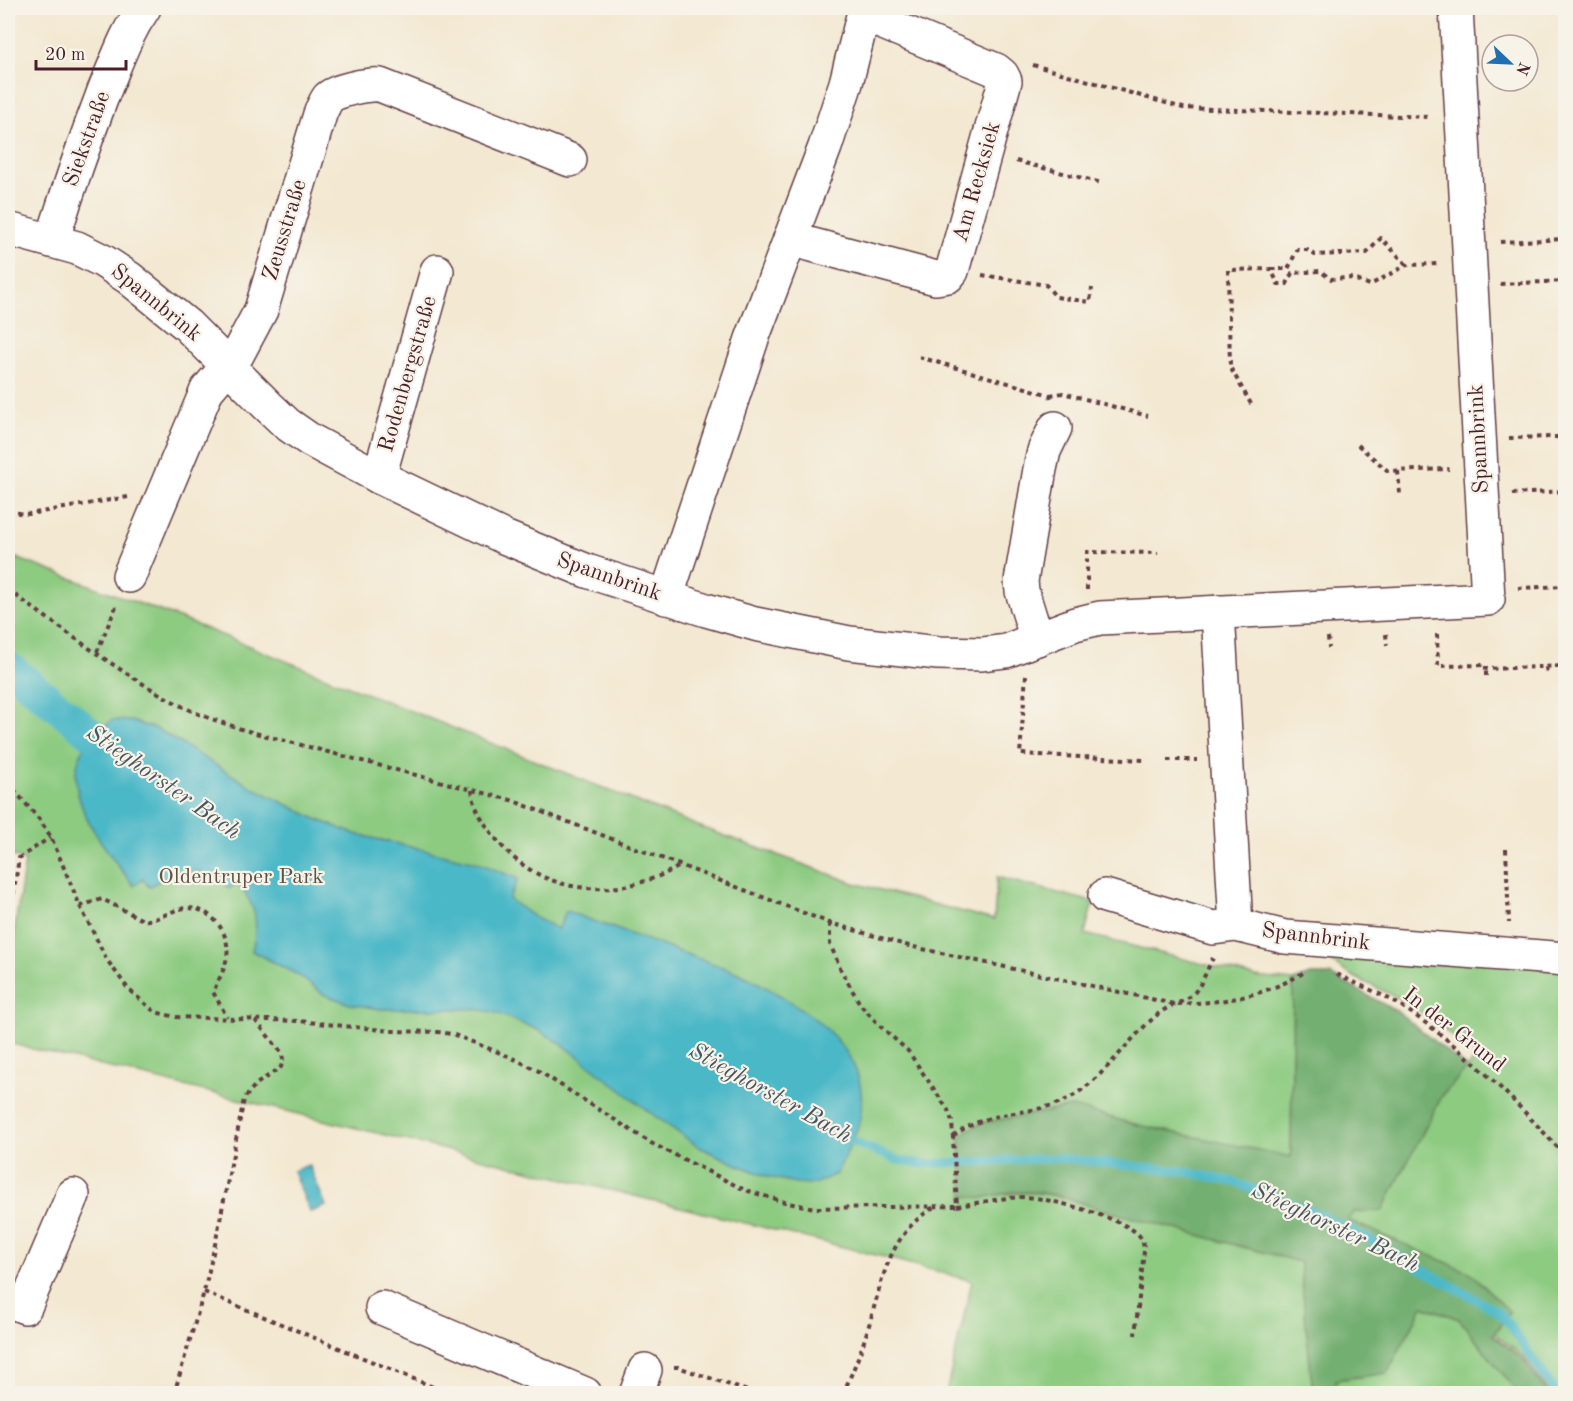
<svg xmlns="http://www.w3.org/2000/svg" width="1573" height="1401" font-family="'Old Standard TT',serif">
	<style>
		.green { fill: #8dcb81; stroke: #6c7556; stroke-width: 1.5 }
		.forest { fill: #72af6f; stroke: #5e674d; stroke-width: 1.5 }
		.water { fill: #4bb8c7; stroke: #4a6c79; stroke-width: 1.5 }
		.lines { fill: none; stroke-linecap: round; stroke-linejoin: round }
		.stream { stroke: #4bb8c7; stroke-width: 9 }
		.canal { stroke: #4bb8c7; stroke-width: 32 }
		.minor-casing { stroke: #633d44; stroke-width: 36 }
		.path { stroke: #633d44; stroke-width: 4; stroke-dasharray: 4.5 4.5; stroke-linecap: butt }
		.minor { stroke: #fff; stroke-width: 33 }
		.labels { text-anchor: middle; dominant-baseline: central; stroke-width: 4.5; stroke-linejoin: round; paint-order: stroke }
		.street-label { font-size: 22px; fill: #4a1f2b; stroke: #f7f3e8 }
		.park-label { font-size: 22px; fill: #5e5345; stroke: #f7f3e8 }
		.water-label { font-size: 24px; font-style: italic; fill: #4a5562; stroke: #f7f3e8 }
	</style>
	<rect width="100%" height="100%" fill="#f7f3e8"/>
	<filter id="ink" filterUnits="userSpaceOnUse"><feTurbulence type="fractalNoise" baseFrequency=".0167" numOctaves="2"/><feDisplacementMap in="SourceGraphic" scale="12" xChannelSelector="R" yChannelSelector="G"/><feConvolveMatrix kernelMatrix="1 2 1 2 8 2 1 2 1" color-interpolation-filters="sRGB"/></filter>
	<filter id="wash" filterUnits="userSpaceOnUse"><feTurbulence type="fractalNoise" baseFrequency=".008" numOctaves="4" result="noise"/><feDisplacementMap in="SourceGraphic" scale="24" xChannelSelector="R" yChannelSelector="G"/><feGaussianBlur stdDeviation="1.35" result="paint"/><feColorMatrix in="noise" values="0 0 0 0 0 0 0 0 0 0 0 0 0 0 0 0 0 1.4 0 .05"/><feComposite in="paint" operator="in"/></filter>
	<g filter="url(#wash)">
		<rect width="100%" height="100%" fill="#f3e8d1"/>
		<!-- green -->
		<g class="green">
			<path d="M8,555L179,618L698,826L854,883L994,920L997,877L1093,902L1085,934L1255,977L1293,981L1291,1157L1138,1125L1072,1107L982,1123L983,1198C1029,1188 1052,1193 1096,1208L1300,1262L1313,1393H946L972,1281L884,1257L8,1043V973L25,861L8,854Z"/>
			<polygon points="1311,948 1565,965 1565,1393 1549,1393 1524,1357 1494,1333 1509,1311 1347,1220 1354,1212 1382,1210 1442,1096 1478,1056 1409,1003 1352,976"/>
			<polygon points="1423,1306 1459,1319 1518,1393 1337,1393 1335,1380 1387,1373"/>
		</g>
		<!-- forest -->
		<polygon class="forest" points="1310,975 1330,975 1398,1012 1467,1068 1442,1096 1382,1211 1354,1212 1348,1220 1471,1273 1510,1312 1493,1335 1522,1358 1547,1393 1518,1393 1459,1319 1423,1306 1387,1373 1336,1380 1337,1393 1313,1393 1300,1262 1096,1208 1066,1197 1037,1192 1010,1192 983,1198 964,1196 960,1138 968,1130 982,1123 1072,1107 1138,1125 1291,1157 1293,981"/>
		<!-- water -->
		<g class="water">
			<path d="M112,720L131,721L157,729L250,786L316,819L355,834L476,862L514,877L518,879L509,899L534,917L558,929L566,911L739,973C795,1002 874,1043 860,1118C857,1135 844,1158 836,1174L814,1184L796,1183L769,1177L738,1165L699,1147L652,1114L562,1044L538,1030L494,1012L474,1009H380L350,1004L323,994L298,975L252,951C259,921 257,907 237,882L230,889C199,863 182,867 149,887L143,879L134,886C109,854 60,798 81,754C87,740 101,731 112,720Z"/>
			<polygon points="309,1165 326,1206 310,1212 293,1171"/>
		</g>
		<g class="lines">
			<!-- stream -->
			<polyline class="stream" points="851,1141 897,1160 922,1164 1059,1158 1182,1171 1234,1182 1310,1210 1363,1236 1497,1311 1508,1323 1557,1394"/>
			<!-- canal -->
			<polyline class="canal" points="8,667 94,736 130,761"/>
		</g>
	</g>
	<g filter="url(#ink)">
		<g class="lines">
			<defs>
				<g id="minor">
					<polyline points="8,229 77,248 103,261 129,278 187,325 268,406 287,424 310,440 379,477 504,537 587,571 706,610 755,624 849,643 938,653 982,654 1006,651 1075,624 1100,618 1488,599 1456,8"/>
					<polyline points="790,239 936,278 948,276 952,271 1005,81 1002,75 996,70 864,15"/>
					<path d="M52,241C68,190 85,141 104,91C117,61 125,35 144,8"/>
					<polyline points="379,477 437,271"/>
					<path d="M129,576L207,390L237,355L261,310L321,111C323,108 325,102 328,98C336,90 368,84 380,85L570,160"/>
					<polyline points="666,598 752,339 825,147 846,83 865,8"/>
					<polyline points="1218,612 1236,925"/>
					<polyline points="1037,639 1022,591 1021,581 1040,469 1044,451 1055,428"/>
					<polyline points="1105,896 1213,928 1236,925 1285,937 1566,959"/>
					<polyline points="8,1300 25,1307 73,1195"/>
					<polyline points="382,1308 585,1394"/>
					<polyline points="636,1394 645,1370"/>
				</g>
			</defs>
			<!-- minor casing -->
			<use href="#minor" class="minor-casing"/>
			<!-- path -->
			<g class="path">
				<polyline points="1033,65 1183,108 1430,117"/>
				<polyline points="1016,161 1102,183"/>
				<polyline points="1500,242 1566,239"/>
				<polyline points="1271,269 1288,269 1297,250 1307,250 1315,255 1367,253 1381,238 1407,265"/>
				<polyline points="982,275 1046,285 1056,297 1090,302 1092,288"/>
				<polyline points="1500,284 1566,281"/>
				<polyline points="919,357 1050,395 1051,399"/>
				<polyline points="1050,395 1063,393 1148,416"/>
				<polyline points="1251,404 1230,367 1228,270 1271,269 1278,284 1287,284 1292,273 1320,271 1331,279 1351,278 1370,285 1407,265 1439,264"/>
				<polyline points="1509,438 1555,437 1566,438"/>
				<polyline points="1358,445 1388,471 1449,469"/>
				<polyline points="1398,471 1400,495"/>
				<polyline points="1512,494 1566,491"/>
				<polyline points="8,512 29,514 128,497"/>
				<polyline points="1518,588 1566,586"/>
				<path d="M8,590C63,629 117,671 176,703C197,715 221,722 244,730L511,800L830,923L909,946L1174,1004C1220,1003 1266,997 1306,971"/>
				<polyline points="1087,590 1087,552 1158,553"/>
				<polyline points="1386,634 1387,645"/>
				<polyline points="1437,634 1438,666 1486,665 1486,669 1566,666"/>
				<polyline points="1328,637 1329,648"/>
				<polyline points="97,652 117,604"/>
				<polyline points="1546,667 1547,674"/>
				<polyline points="1026,675 1020,754 1144,760"/>
				<polyline points="1486,676 1486,669"/>
				<polyline points="1167,760 1197,760"/>
				<polyline points="8,783 39,819 51,837 80,906 107,960 129,990 155,1012 176,1017 299,1021 391,1031 438,1032 452,1034 508,1056 537,1070 651,1143 745,1190 788,1203 815,1208 957,1206 952,1121 948,1110 908,1051 880,1026 860,1004 841,970 830,944 830,923"/>
				<path d="M472,790C474,808 482,820 493,835C539,898 617,901 680,866"/>
				<polyline points="1506,849 1509,923"/>
				<path d="M80,906L102,899L143,920C158,922 172,908 188,908C212,908 231,934 227,957C225,969 218,981 213,992L227,1017"/>
				<polyline points="8,930 19,858 51,837"/>
				<path d="M1337,974C1358,985 1383,994 1403,1007C1464,1048 1517,1102 1566,1157"/>
				<path d="M953,1136C987,1111 1016,1116 1053,1105C1096,1092 1124,1042 1157,1015C1167,1006 1182,1003 1193,994C1202,985 1207,969 1213,958"/>
				<path d="M957,1206C979,1203 1003,1197 1026,1197C1048,1198 1130,1219 1141,1238C1143,1241 1144,1247 1144,1251L1135,1335"/>
				<polyline points="204,1292 450,1394"/>
				<polyline points="674,1367 678,1367 756,1394"/>
				<polyline points="174,1394 204,1292 216,1240 244,1099 255,1085 281,1067 283,1060 282,1053 255,1020"/>
				<path d="M843,1394C851,1375 859,1357 865,1338C882,1287 884,1238 934,1207"/>
			</g>
			<!-- minor -->
			<use href="#minor" class="minor"/>
		</g>
	</g>
	<g class="labels">
		<!-- street labels -->
		<g class="street-label">
			<text transform="translate(87 139) rotate(-70)">Siekstraße</text>
			<text transform="translate(977 182) rotate(-74)">Am Recksiek</text>
			<text transform="translate(285 230) rotate(-73)">Zeusstraße</text>
			<text transform="translate(156 303) rotate(39)">Spannbrink</text>
			<text transform="translate(408 374) rotate(-74)">Rodenbergstraße</text>
			<text transform="translate(1479 439) rotate(-93)">Spannbrink</text>
			<text transform="translate(609 577) rotate(19)">Spannbrink</text>
			<text transform="translate(1316 937) rotate(7)">Spannbrink</text>
			<text transform="translate(1454 1030) rotate(38)">In der Grund</text>
		</g>
		<!-- park labels -->
		<g class="park-label">
			<text x="241" y="877">Oldentruper Park</text>
		</g>
		<!-- water labels -->
		<g class="water-label">
			<text transform="translate(163 783) rotate(35)">Stieghorster Bach</text>
			<text transform="translate(770 1094) rotate(29)">Stieghorster Bach</text>
			<text transform="translate(1335 1228) rotate(25)">Stieghorster Bach</text>
		</g>
	</g>
	<!-- margin -->
	<rect width="1573" height="1401" fill="none" stroke="#f7f3e8" stroke-width="30"/>
	<!-- north arrow -->
	<g transform="translate(1510 63) rotate(113)"><circle r="28" fill="#f7f3e8" stroke="#b29e9c" stroke-width="1.5"/>
	<path d="M0-4.5L10 22L0 15L-10 22Z" fill="#1f6fb2"/>
	<text y="-9" font-size="16" font-weight="bold" text-anchor="middle" fill="#4a1f2b">N</text>
	</g>
	<!-- scale -->
	<path d="M36 60v9h90v-9" fill="none" stroke="#4a1f2b" stroke-width="3"/>
	<text x="45" y="60" font-size="18" fill="#4a1f2b" stroke="#f7f3e8" stroke-width="4.5" paint-order="stroke">20 m</text>
</svg>
